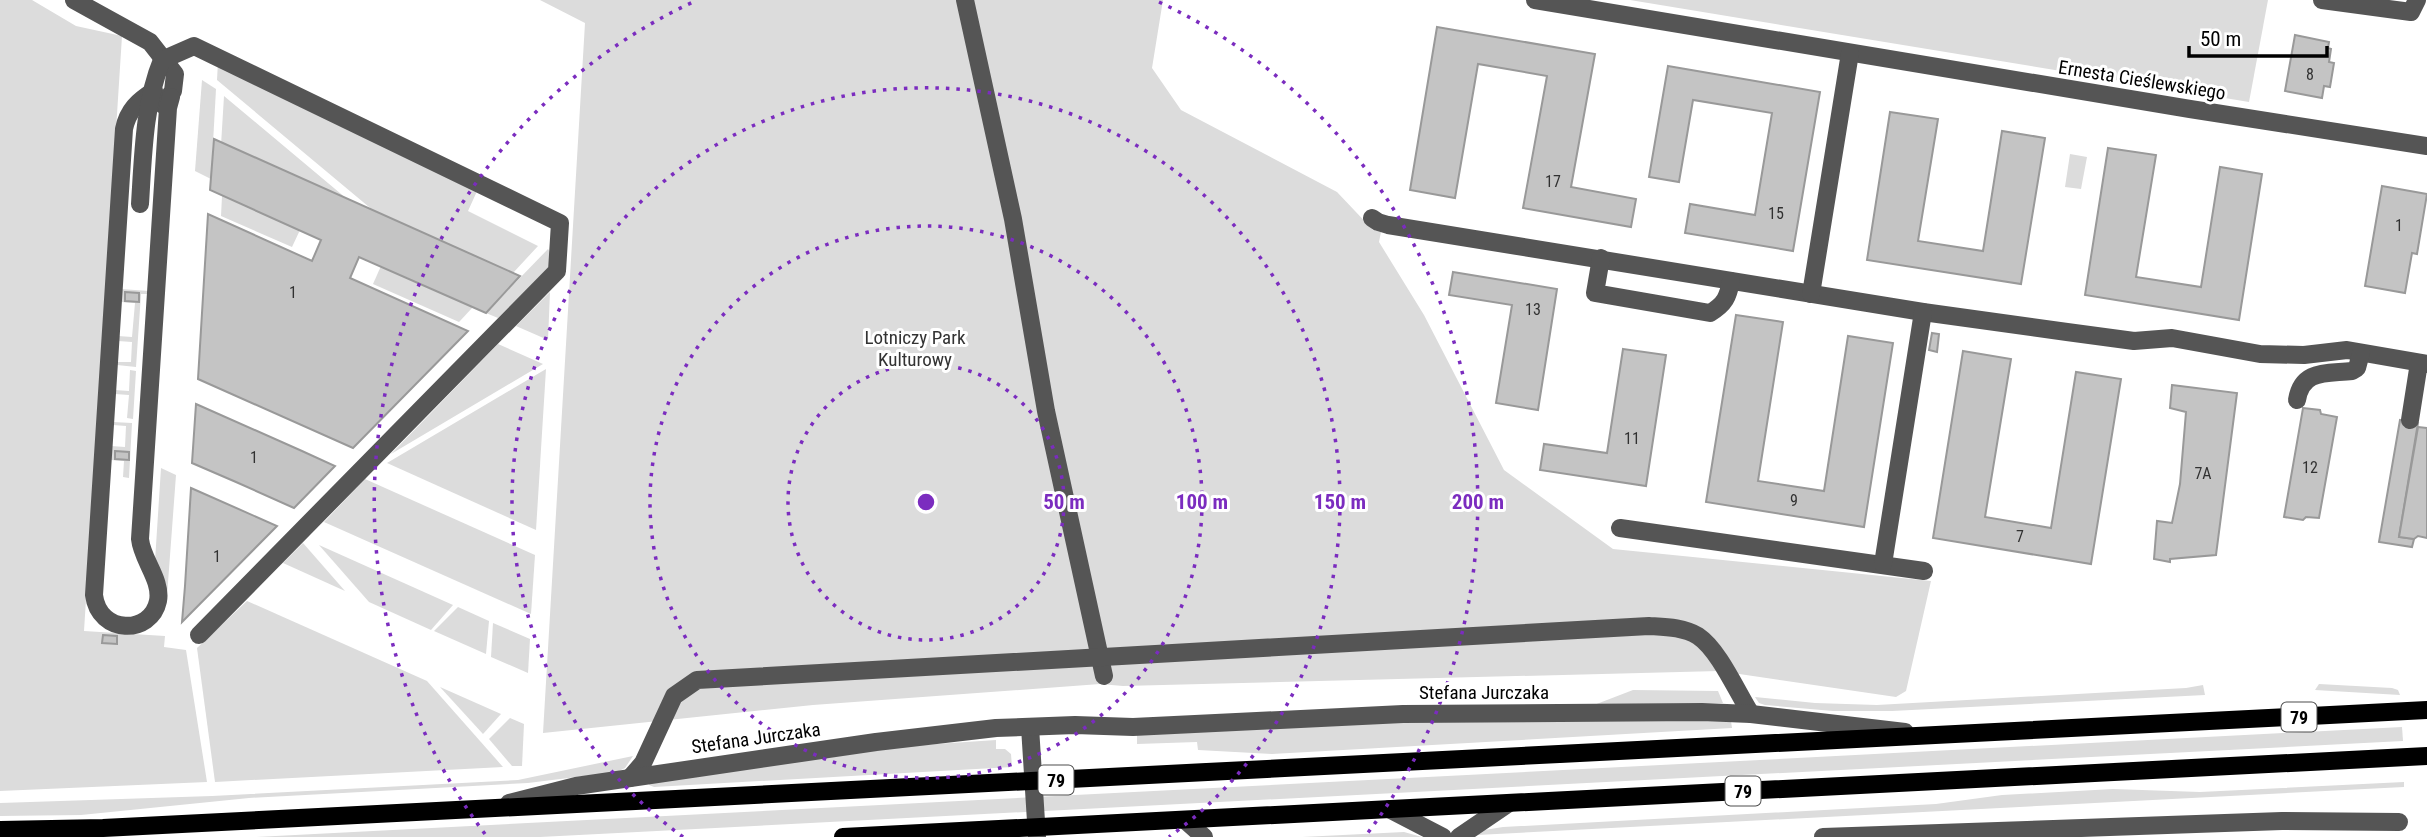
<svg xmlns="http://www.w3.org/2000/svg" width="2427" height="837" font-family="'Roboto Condensed',sans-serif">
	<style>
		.green { fill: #dcdcdc }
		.building { fill: #c4c4c4; stroke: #999; stroke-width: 2 }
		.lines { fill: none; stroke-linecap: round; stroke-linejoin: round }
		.minor { stroke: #555; stroke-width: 18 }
		.major { stroke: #000; stroke-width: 18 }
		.ring { fill: none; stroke: #7b2cbf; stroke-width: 3.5; stroke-dasharray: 3.5 7 }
		.labels { text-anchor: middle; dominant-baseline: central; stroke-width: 6; stroke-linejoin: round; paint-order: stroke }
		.number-label { font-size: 16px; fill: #313131 }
		.shield { fill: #fff; stroke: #4c4c4c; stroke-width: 2 }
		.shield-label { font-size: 18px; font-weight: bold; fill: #000 }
		.street-label { font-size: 19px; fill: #000; stroke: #fff }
		.park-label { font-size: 19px; fill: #333; stroke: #fff }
		.centre { fill: #7b2cbf; stroke: #fff; stroke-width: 3.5 }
		.ring-label { font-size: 21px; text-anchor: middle; font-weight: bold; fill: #7b2cbf; stroke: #fff; stroke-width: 6; stroke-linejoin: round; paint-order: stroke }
	</style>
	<rect width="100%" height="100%" fill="#fff"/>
	<!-- green -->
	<g class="green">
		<polygon points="0,0 32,0 76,26 122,36 84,631 165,636 164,647 186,650 207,782 0,791"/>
		<polygon points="540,0 1163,0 1152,68 1181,110 1337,192 1373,230 1381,232 1379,242 1424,315 1504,470 1613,549 1931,581 1906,691 1896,697 1719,671 1123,686 1100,684 813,705 543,733 585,23"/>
		<polygon points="1630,0 2268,0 2249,102"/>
		<polygon points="218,62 478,189 468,211 538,246 513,273 375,212 217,80"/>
		<polygon points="202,80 216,89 211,179 195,171"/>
		<polygon points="224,96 390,235 300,230 292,247 221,216 222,196 218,194"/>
		<polygon points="2070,154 2087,157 2081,189 2065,187"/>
		<polygon points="548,249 552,255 552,264 498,318 486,313"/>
		<polygon points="381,266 473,307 459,322 373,284"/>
		<polygon points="121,289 149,291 149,294 141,294 136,367 117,365 117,362 131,362 132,342 118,341 118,336 132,337 135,303 121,302"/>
		<polygon points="550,292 548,340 516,326"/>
		<polygon points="498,344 543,364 391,454"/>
		<polygon points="546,369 536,530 387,463"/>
		<polygon points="130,370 136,371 133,419 127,418 129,395 115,394 115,390 129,391"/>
		<polygon points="113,422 132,423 129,478 123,477 124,461 111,460 111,446 125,447 126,426 113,425"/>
		<polygon points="161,468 176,475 167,596 165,582 155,561"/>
		<polygon points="365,479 535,555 531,614 324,522"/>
		<polygon points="303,543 345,591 283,563"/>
		<polygon points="319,545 453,605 431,630 369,602"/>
		<polygon points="247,601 427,681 503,767 215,782 197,648"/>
		<polygon points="458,607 489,621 486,654 434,631"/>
		<polygon points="493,623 530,639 528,673 491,657"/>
		<polygon points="2319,684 2392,688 2398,690 2400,695 2315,690"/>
		<polygon points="2203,685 2205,695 1892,711 1833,711 1765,705 1759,703 1755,697 1815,703 1877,705 2186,688"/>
		<polygon points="440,687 501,714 483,734"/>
		<polygon points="1633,690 1718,691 1723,703 1594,705"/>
		<polygon points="510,718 524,724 522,766 512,766 489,739"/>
		<polygon points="1726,720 1731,721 1732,728 1272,754 1198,750 1197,742 1137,744 1137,734 1360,722"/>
		<polygon points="2402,727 2403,741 540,837 256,837"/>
		<polygon points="996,740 996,749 1005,749 1011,754 1012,767 654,787 649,785 649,782 891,747"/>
		<polygon points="633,756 625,768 617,772 528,783 249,798 81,815 0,816 0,803 212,796 518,780"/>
		<polygon points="2404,782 2404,787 1477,835 1484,830 1503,827 1936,804 2002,795 2113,789 2200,792"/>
		<polygon points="1404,832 1422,837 1302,837"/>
	</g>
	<!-- building -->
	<g class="building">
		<polygon points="1437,27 1595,54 1571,187 1636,199 1631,227 1523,208 1547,76 1478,64 1455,198 1410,190"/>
		<polygon points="2295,35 2329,42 2328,48 2331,49 2329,62 2334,63 2330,87 2324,86 2322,98 2285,91"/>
		<polygon points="1668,66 1820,92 1793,251 1685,233 1690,204 1755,215 1772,113 1693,100 1679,182 1649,177"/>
		<polygon points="1890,112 1938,119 1918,241 1983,251 2002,131 2045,138 2021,284 1867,260"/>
		<polygon points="214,139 520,276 486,313 359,257 350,278 468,331 353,448 198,379 208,214 312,261 321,240 210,190"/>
		<polygon points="2108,148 2156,155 2136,277 2201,287 2220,167 2262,174 2239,320 2085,295"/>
		<polygon points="2382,186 2427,194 2417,254 2412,253 2405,293 2365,286"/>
		<polygon points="1453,272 1557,289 1538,410 1496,403 1512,305 1449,295"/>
		<polygon points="125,292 139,293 139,302 125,301"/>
		<polygon points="1736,315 1783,322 1758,481 1824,491 1848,336 1893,343 1864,527 1706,502"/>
		<polygon points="1932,333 1939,334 1937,352 1929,350"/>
		<polygon points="1623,349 1666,355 1646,486 1540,470 1544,444 1607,453"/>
		<polygon points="1963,351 2011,359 1985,517 2051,528 2076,372 2121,379 2091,564 1933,538"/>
		<polygon points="2172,385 2237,393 2216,555 2170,559 2170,562 2154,559 2157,521 2172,523 2180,484 2186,412 2170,408"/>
		<polygon points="196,404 302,451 335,466 294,508 236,482 192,463"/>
		<polygon points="2303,408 2320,410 2321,414 2337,417 2319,518 2306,517 2303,520 2284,517"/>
		<polygon points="2400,420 2418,423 2399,537 2414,539 2412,547 2379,542"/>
		<polygon points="2418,427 2427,428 2427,538 2418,536 2414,539 2399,537"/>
		<polygon points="115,451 129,452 129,460 115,459"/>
		<polygon points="191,488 277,526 182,622 185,586"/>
		<polygon points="103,635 117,636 117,644 102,643"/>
	</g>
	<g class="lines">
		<!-- minor -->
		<g class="minor">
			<polyline points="74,0 150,42 175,74 173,91 163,105"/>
			<polyline points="965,0 1013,219 1046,411 1104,676"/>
			<polyline points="1535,0 2190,109 2427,146"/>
			<polyline points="2322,0 2411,12 2417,0"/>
			<path d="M154,91C138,101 128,110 124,129L94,595C99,635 151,635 158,601C162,580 142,560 140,539L168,108L171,97"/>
			<path d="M140,204C143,157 144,103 162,60L194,46L560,223L557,271L199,635"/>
			<polyline points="1372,218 1378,222 1388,225 1923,312 2067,332 2134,341 2172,338 2260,354 2304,355 2347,350 2427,364"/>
			<path d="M1601,258L1595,293L1710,313C1725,304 1728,297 1731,281"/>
			<polyline points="1811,294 1850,53"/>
			<path d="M2297,400C2302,369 2327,374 2352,371L2357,368L2361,353"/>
			<polyline points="2410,420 2419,363"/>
			<polyline points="1620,528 1924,571"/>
			<polyline points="1883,564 1923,312"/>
			<polyline points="1030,727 1037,837"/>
			<path d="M630,778L643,763L674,696L697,680L1649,626C1665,627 1683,627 1698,636C1719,650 1737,692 1751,714"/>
			<polyline points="509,803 576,786 876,742 996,728 1075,725 1133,727 1403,714 1702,712 1751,714 1905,732"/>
			<polyline points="1389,809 1443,837"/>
			<polyline points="1185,820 1204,837"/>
			<polyline points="1459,837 1509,803"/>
			<polyline points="1823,837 2282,821 2399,822"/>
		</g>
		<!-- major -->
		<g class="major">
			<polyline points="0,830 103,828 2427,710"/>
			<polyline points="843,837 2427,756"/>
		</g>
	</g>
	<!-- distance rings -->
	<g class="ring">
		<circle cx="926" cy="502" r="138"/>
		<circle cx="926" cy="502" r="276"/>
		<path d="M683 837A414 414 0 1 1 1169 837"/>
		<path d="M485 834A552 552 0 0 1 693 2M1159 2A552 552 0 0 1 1367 834"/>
	</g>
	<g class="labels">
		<!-- number labels -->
		<g class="number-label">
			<text x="2310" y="74">8</text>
			<text x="1553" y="181">17</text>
			<text x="1776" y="213">15</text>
			<text x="2399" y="225">1</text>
			<text x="293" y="292">1</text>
			<text x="1533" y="309">13</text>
			<text x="1632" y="438">11</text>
			<text x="254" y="457">1</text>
			<text x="2310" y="467">12</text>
			<text x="2203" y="473">7A</text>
			<text x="1794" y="500">9</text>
			<text x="2020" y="536">7</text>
			<text x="217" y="556">1</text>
		</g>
		<!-- shield labels -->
		<g class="shield">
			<rect x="2281.5" y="702.5" width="35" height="29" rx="5"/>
			<rect x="1038.5" y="765.5" width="35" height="29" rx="5"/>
			<rect x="1725.5" y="776.5" width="35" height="29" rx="5"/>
		</g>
		<g class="shield-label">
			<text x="2299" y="717">79</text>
			<text x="1056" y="780">79</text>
			<text x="1743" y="791">79</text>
		</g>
		<!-- street labels -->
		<g class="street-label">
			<text transform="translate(2142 80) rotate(9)">Ernesta Cieślewskiego</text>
			<text x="1484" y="692">Stefana Jurczaka</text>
			<text transform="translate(756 738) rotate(-8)">Stefana Jurczaka</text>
		</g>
		<!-- park labels -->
		<g class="park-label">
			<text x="915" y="337">Lotniczy Park<tspan x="915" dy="22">Kulturowy</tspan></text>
		</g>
	</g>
	<circle cx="926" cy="502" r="10" class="centre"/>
	<g class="ring-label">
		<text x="1064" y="509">50 m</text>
		<text x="1202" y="509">100 m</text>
		<text x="1340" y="509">150 m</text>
		<text x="1478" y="509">200 m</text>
	</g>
	<!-- scale -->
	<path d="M2189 46v10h138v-10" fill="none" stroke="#000000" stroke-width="3.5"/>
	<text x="2200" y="46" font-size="21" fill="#000000" stroke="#ffffff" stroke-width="5" paint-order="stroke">50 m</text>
</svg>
